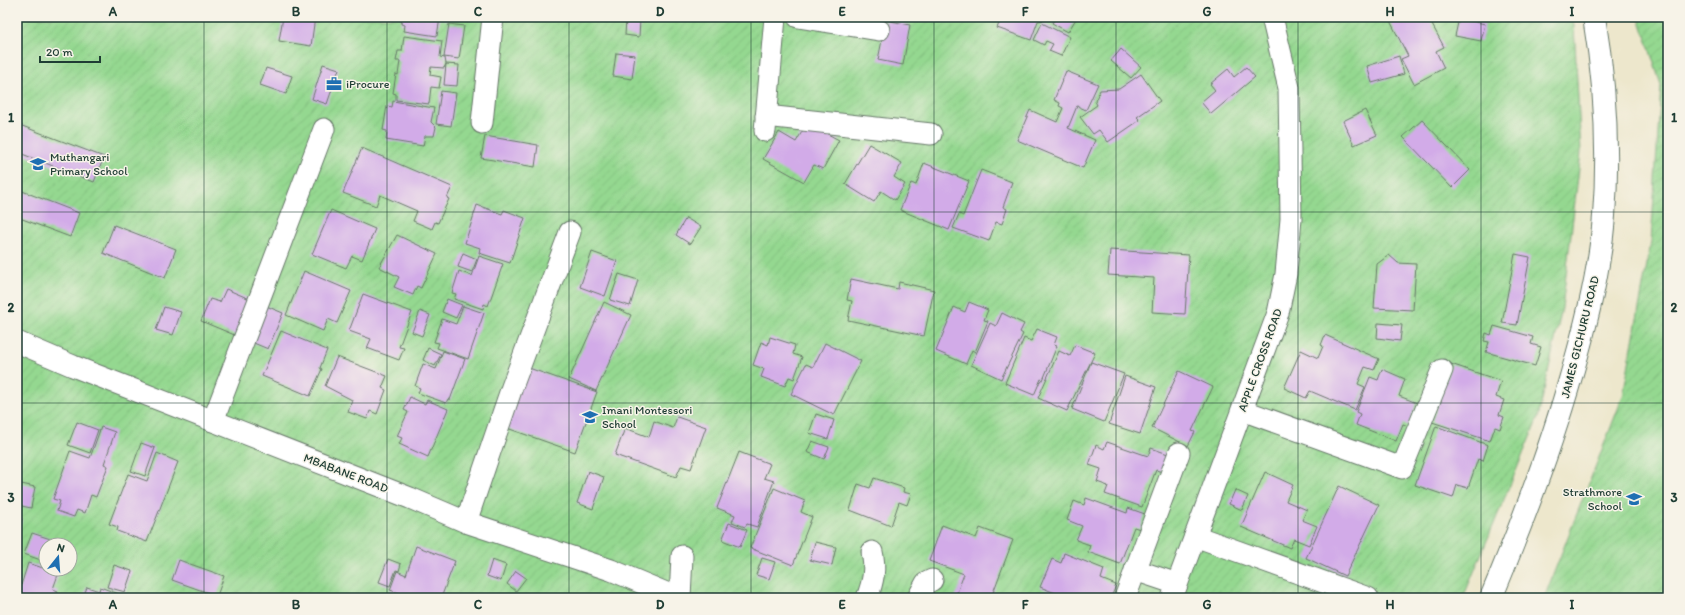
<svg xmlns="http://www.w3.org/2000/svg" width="1685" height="615" font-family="Itim,sans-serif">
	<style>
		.garden { fill: url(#garden-furrows); stroke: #5a8a62; fill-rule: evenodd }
		.building { fill: #d2abe8 }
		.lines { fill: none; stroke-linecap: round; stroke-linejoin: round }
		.minor-casing { stroke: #677869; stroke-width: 23 }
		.major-casing { stroke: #677869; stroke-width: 24 }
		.minor { stroke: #fff; stroke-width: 21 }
		.major { stroke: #fff; stroke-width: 22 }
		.grid { fill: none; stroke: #1f3d34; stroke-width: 1; stroke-opacity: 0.55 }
		.labels { text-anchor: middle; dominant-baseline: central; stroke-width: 3; stroke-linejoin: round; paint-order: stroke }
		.poi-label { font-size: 12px; fill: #1f3d34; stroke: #f7f3e8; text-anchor: start }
		.street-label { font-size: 12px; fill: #1f3d34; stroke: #f7f3e8 }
		.neatline { fill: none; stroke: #1f3d34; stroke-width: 1.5 }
		.grid-label { font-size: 13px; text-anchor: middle; font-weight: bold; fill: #1f3d34 }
	</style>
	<defs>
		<pattern id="garden-furrows" width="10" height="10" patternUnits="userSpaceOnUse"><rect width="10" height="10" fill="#94d890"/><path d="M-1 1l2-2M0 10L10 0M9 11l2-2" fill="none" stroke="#7fba7d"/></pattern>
	</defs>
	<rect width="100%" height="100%" fill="#f7f3e8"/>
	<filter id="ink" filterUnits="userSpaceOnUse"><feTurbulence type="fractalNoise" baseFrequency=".025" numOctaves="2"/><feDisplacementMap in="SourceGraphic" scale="8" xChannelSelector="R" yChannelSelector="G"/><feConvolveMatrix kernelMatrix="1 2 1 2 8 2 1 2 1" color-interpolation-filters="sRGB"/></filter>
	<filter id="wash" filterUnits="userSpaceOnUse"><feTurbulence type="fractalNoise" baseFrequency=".012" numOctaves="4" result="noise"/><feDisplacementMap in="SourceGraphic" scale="16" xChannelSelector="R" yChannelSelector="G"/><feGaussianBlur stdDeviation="0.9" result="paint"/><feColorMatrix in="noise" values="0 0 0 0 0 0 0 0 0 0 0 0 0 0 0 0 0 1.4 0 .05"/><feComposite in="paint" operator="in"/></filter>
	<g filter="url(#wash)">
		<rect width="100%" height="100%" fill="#ede7cc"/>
		<!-- garden -->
		<g class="garden">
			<path d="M17,17H1572L1574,26L1581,152L1562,308L1538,418L1463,598H17ZM46,545H70V569H46Z"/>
			<polygon points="1639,17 1668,17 1668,598 1544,598 1623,396 1651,242 1661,85"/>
		</g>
		<g id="blocks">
			<!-- building -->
			<g class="building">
				<polygon points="283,17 315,17 311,46 279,41"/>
				<polygon points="402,17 448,17 447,20 440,18 437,36 404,31 405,25 401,24"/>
				<polygon points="857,17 885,17 884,22"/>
				<polygon points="996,17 1049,17 1045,20 1038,21 1031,40 997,28 1001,19"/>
				<polygon points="1056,17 1077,17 1068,32 1052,23"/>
				<polygon points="1388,17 1428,17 1444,47 1436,51 1444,68 1414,84 1401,59 1408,56"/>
				<polygon points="1459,18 1485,24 1481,41 1455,36"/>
				<polygon points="626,19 640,20 639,37 625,35"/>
				<polygon points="886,20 910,25 903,65 878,60"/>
				<polygon points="1042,23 1070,37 1061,56 1049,51 1053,44 1046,41 1044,45 1034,40"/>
				<polygon points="449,24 464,26 459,59 444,57"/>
				<polygon points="404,36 442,41 440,57 445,58 446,64 459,65 457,86 444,85 446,64 444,68 431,67 430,75 441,77 439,88 431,87 429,104 396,100 396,94 393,93 396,74 398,75 400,61 396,61 398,51 402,51"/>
				<polygon points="1121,49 1141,67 1131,78 1111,61"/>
				<polygon points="616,53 635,55 632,79 613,76"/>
				<polygon points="1399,56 1404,74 1372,83 1367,66"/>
				<polygon points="323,64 339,69 327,104 312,99"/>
				<polygon points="1246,67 1255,77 1211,114 1201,102 1215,90 1210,84 1228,69 1234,77"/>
				<polygon points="266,68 292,76 286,94 260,85"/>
				<polygon points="1066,71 1098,84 1086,110 1077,106 1068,128 1095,140 1083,168 1017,140 1030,110 1057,122 1063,108 1059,106 1060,103 1054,100"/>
				<polygon points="1141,74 1160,101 1137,117 1140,120 1108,142 1099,130 1093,134 1080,117 1097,105 1095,101 1100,90 1119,89"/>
				<polygon points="441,91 456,93 451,126 436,124"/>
				<polygon points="393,101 434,108 431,122 436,127 434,136 425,136 423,146 386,140 387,131 383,130 387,106 392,107"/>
				<polygon points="1365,110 1377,135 1354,145 1343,121"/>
				<polygon points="1422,120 1470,170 1452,188 1403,137"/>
				<polygon points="807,123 839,140 823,169 814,165 804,182 763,159 779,132 796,142"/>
				<polygon points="17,124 104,157 94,182 17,152"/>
				<polygon points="485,136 538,145 535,167 481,158"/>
				<polygon points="869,144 902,163 894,177 905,184 895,200 881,191 874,202 845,184"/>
				<polygon points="362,148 452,187 447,198 449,199 438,223 435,222 432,229 413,221 417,211 380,195 376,206 343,193"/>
				<polygon points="924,163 969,181 949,230 900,210 911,183 916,185"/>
				<polygon points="981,170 1012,182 1003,207 1007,209 1002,224 996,222 989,241 953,228 959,214 963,216"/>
				<polygon points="17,189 79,213 70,237 17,217"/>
				<polygon points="477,205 502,214 504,210 525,218 510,263 479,253 480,248 465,243"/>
				<polygon points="331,210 375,229 362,260 352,256 346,268 312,254"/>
				<polygon points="686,218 701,227 690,244 676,235"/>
				<polygon points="114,225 176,249 165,278 103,253"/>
				<polygon points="397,235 437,254 421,288 417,286 413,295 394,287 399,277 379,267"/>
				<polygon points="1110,250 1189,255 1185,314 1152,312 1154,278 1108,275"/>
				<polygon points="592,252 617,261 605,296 580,287"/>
				<polygon points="463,253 477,259 472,272 458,267"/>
				<polygon points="1515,254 1530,257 1517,325 1502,323"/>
				<polygon points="1389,255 1398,263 1416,264 1413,310 1374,308 1377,264"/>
				<polygon points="479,256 503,264 488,306 484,304 483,309 454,299 456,294 452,293 459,271 472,276"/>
				<polygon points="304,271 351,291 337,323 328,319 323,331 286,315"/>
				<polygon points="619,274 638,280 630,306 610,300"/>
				<polygon points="851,279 898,289 899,282 934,290 924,336 848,320 852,301 847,300"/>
				<polygon points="226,289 283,313 268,349 201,321 210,299 220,302"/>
				<polygon points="363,294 412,312 399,347 404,348 399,360 367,348 371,339 349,331"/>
				<polygon points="447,299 462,305 456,318 442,312"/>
				<polygon points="604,302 631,315 596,391 569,379"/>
				<polygon points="969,302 988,310 984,320 988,321 975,352 972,350 966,364 936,351 954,307 965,312"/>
				<polygon points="463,306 484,313 468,359 437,348 439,343 434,342 442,319 456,324"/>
				<polygon points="164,307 181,312 173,335 156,330"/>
				<polygon points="420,311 430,315 422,336 412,332"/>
				<polygon points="1002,313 1024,324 1020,332 1023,334 1001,379 971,365 990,323 996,326"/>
				<polygon points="1378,323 1402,325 1400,341 1377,338"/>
				<polygon points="1494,326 1533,337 1531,344 1541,347 1535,366 1486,352 1489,342 1484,341 1486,333 1491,335"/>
				<polygon points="1037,329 1057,337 1054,345 1057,346 1043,380 1041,379 1034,395 1005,383 1024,338 1031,341"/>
				<polygon points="281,331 327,350 320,368 322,369 310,396 262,376"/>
				<polygon points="1325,335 1379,359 1374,370 1365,367 1358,384 1365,387 1355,410 1310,391 1306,398 1284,388 1301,350 1318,358 1323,346 1321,345"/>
				<polygon points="770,337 795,345 793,354 802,357 794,379 789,377 785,386 761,377 764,369 753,365 761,342 768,345"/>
				<polygon points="825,343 861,361 834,415 791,394 806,364 813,367"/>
				<polygon points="1075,345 1095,353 1067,411 1038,398 1059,351 1070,356"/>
				<polygon points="428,348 441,354 435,366 423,360"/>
				<polygon points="443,351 465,359 450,400 448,399 446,403 418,393 420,388 415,386 423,364 436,369"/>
				<polygon points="337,357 387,376 382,388 386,390 377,414 370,411 367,419 348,412 352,400 325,386"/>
				<polygon points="1091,362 1124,374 1104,422 1072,409"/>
				<polygon points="1451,364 1501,381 1496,397 1504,400 1499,415 1504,417 1500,429 1495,427 1490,441 1432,422"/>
				<polygon points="526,367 597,392 575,452 504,427"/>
				<polygon points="1382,369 1405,379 1399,396 1417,403 1408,426 1403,424 1396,441 1356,425 1360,414 1356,412 1370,377 1378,380"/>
				<polygon points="1179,371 1213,387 1192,431 1195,432 1188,446 1152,428"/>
				<polygon points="1125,376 1156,387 1140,434 1109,424"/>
				<polygon points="410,397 425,404 427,400 448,409 428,457 399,444 402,438 397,436 408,412 404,410"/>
				<polygon points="816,414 834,420 828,439 809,433"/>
				<polygon points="677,417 706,427 691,469 681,466 676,477 615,455 625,428 649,437 654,421 673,428"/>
				<polygon points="77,422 98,430 90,453 68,445"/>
				<polygon points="1436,426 1488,445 1483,461 1478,459 1468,488 1457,485 1453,498 1415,485"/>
				<polygon points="101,427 115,432 104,464 108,466 96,497 91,495 85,513 77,510 74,517 57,511 60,501 53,499 70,451 90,458"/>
				<polygon points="812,441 829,447 824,459 807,452"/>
				<polygon points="1107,442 1148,456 1151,448 1168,454 1162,472 1156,470 1142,507 1105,494 1108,486 1097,482 1101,469 1089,465 1096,445 1104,449"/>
				<polygon points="141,443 155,448 145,476 131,471"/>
				<polygon points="739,452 770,464 764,478 774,481 757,527 747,524 745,527 732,522 735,515 717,508"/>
				<polygon points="157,453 178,462 147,542 117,531 118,527 109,524 128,474 147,481"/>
				<polygon points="588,471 604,477 593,509 577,503"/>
				<polygon points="1265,472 1293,485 1286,501 1307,510 1302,520 1317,526 1309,545 1294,539 1290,548 1241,527"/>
				<polygon points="874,478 904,488 903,492 911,494 907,505 899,502 891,526 850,510 858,484 870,488"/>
				<polygon points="17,483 35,487 31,508 17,505"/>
				<polygon points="1339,486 1379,505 1345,576 1306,558"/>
				<polygon points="774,488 805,501 801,512 812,517 793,565 750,548"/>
				<polygon points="1235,490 1248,496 1242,510 1229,504"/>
				<polygon points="1086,498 1127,513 1128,508 1145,514 1140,529 1134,527 1120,564 1088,552 1090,545 1076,540 1082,526 1067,520 1074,501 1084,505"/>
				<polygon points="17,517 22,519 17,537"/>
				<polygon points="729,523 747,530 740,547 722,540"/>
				<polygon points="942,525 976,538 980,528 1013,540 991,598 955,598 964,574 929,561"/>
				<polygon points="32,533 69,545 46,545 46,562 24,554"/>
				<polygon points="815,542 836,547 832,565 810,560"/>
				<polygon points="416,546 455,561 441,598 413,598 390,590 397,571 406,575"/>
				<polygon points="1064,553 1104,569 1101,579 1116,585 1111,598 1062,598 1063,596 1040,587 1052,559 1061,563"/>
				<polygon points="762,558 775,562 769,579 756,575"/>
				<polygon points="388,559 401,564 399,571 396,570 390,586 379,582"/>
				<polygon points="179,560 224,576 217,596 172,580"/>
				<polygon points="492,560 506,565 501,581 487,576"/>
				<polygon points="28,563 46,569 60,569 53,589 58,591 55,598 17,598"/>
				<polygon points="114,565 132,571 125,592 107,587"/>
				<polygon points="516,571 526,578 516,591 507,584"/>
				<polygon points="87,587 99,591 100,587 119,594 118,598 83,598"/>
				<polygon points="1007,593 1020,598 1005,598"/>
				<polygon points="266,594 277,598 264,598"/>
			</g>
		</g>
	</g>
	<g filter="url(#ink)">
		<use href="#blocks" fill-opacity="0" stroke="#677869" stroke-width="1"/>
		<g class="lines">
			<defs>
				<g id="minor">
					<polyline points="798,17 879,30"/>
					<polyline points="766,116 931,134"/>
					<polyline points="482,123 493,17"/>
					<polyline points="765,131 775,17"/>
					<polyline points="17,342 73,366 410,498 466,522 611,570 678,598"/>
					<polyline points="1242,410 1402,468 1442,370"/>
					<polyline points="213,421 324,129"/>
					<polyline points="466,522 512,387 570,232"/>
					<polyline points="1195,536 1368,598"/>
					<polyline points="1135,570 1177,584"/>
					<polyline points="680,598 682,556"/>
					<path d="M867,598C873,582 876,569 872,552"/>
					<polyline points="918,598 926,583 932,580"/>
					<polyline points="1125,598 1179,453"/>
					<polyline points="1172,598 1278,313 1286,274 1291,219 1289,88 1272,17"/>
				</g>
				<path id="major" d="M1491,598C1522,524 1550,451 1572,373C1587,322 1600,270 1604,216C1609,150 1605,82 1594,17"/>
			</defs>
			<!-- minor casing -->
			<use href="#minor" class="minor-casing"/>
			<!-- major casing -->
			<use href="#major" class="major-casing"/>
			<!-- minor -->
			<use href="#minor" class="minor"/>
			<!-- major -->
			<use href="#major" class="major"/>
		</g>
	</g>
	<!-- grid -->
	<path class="grid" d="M204,17V598M387,17V598M569,17V598M751,17V598M934,17V598M1116,17V598M1298,17V598M1481,17V598M17,212H1668M17,403H1668"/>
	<!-- icons -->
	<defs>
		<symbol id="office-bare" viewBox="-9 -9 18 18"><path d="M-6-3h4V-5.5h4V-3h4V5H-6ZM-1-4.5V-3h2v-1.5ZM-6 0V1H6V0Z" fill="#1f6fb2" stroke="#f7f3e8" stroke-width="2.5" paint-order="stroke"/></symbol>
		<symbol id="school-bare" viewBox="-9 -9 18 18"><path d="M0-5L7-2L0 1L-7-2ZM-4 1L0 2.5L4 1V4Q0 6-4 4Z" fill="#1f6fb2" stroke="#f7f3e8" stroke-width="2.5" paint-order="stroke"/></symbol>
	</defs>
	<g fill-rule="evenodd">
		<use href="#office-bare" x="323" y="73" width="22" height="22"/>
		<use href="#school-bare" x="27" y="153" width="22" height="22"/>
		<use href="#school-bare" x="579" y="406" width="22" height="22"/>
		<use href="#school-bare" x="1623" y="488" width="22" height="22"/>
	</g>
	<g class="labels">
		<!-- poi labels -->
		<g class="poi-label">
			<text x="346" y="84">iProcure</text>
			<text x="50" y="157">Muthangari<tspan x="50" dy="14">Primary School</tspan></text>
			<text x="602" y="410">Imani Montessori<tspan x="602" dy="14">School</tspan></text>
			<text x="1622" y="492" text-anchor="end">Strathmore<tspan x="1622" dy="14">School</tspan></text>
		</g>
		<!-- street labels -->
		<g class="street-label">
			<text transform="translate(1580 337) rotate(-76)">JAMES GICHURU ROAD</text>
			<text transform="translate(1260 360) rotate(-70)">APPLE CROSS ROAD</text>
			<text transform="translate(346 473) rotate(21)">MBABANE ROAD</text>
		</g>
	</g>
	<!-- margin -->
	<rect width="1685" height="615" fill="none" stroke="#f7f3e8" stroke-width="44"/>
	<!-- north arrow -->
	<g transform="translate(58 557) rotate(17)"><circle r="19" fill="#f7f3e8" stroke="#a1aaa0"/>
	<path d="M0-3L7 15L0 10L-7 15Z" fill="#1f6fb2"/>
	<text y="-6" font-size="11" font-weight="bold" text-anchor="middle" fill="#1f3d34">N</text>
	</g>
	<!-- scale -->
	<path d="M40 56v6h60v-6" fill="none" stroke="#1f3d34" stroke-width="2"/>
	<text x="46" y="56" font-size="12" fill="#1f3d34" stroke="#f7f3e8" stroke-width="3" paint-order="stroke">20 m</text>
	<rect x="22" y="22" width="1641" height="571" class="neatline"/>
	<g class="grid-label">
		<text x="113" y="16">A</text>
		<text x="296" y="16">B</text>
		<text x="478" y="16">C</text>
		<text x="660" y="16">D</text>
		<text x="842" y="16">E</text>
		<text x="1025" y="16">F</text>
		<text x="1207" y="16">G</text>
		<text x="1390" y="16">H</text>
		<text x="1572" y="16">I</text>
		<text x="11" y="122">1</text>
		<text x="1674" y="122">1</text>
		<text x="11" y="312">2</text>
		<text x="1674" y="312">2</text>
		<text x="11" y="502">3</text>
		<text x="1674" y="502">3</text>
		<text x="113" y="609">A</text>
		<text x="296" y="609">B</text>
		<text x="478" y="609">C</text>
		<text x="660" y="609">D</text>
		<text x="842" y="609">E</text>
		<text x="1025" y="609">F</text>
		<text x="1207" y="609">G</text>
		<text x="1390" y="609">H</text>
		<text x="1572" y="609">I</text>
	</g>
</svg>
